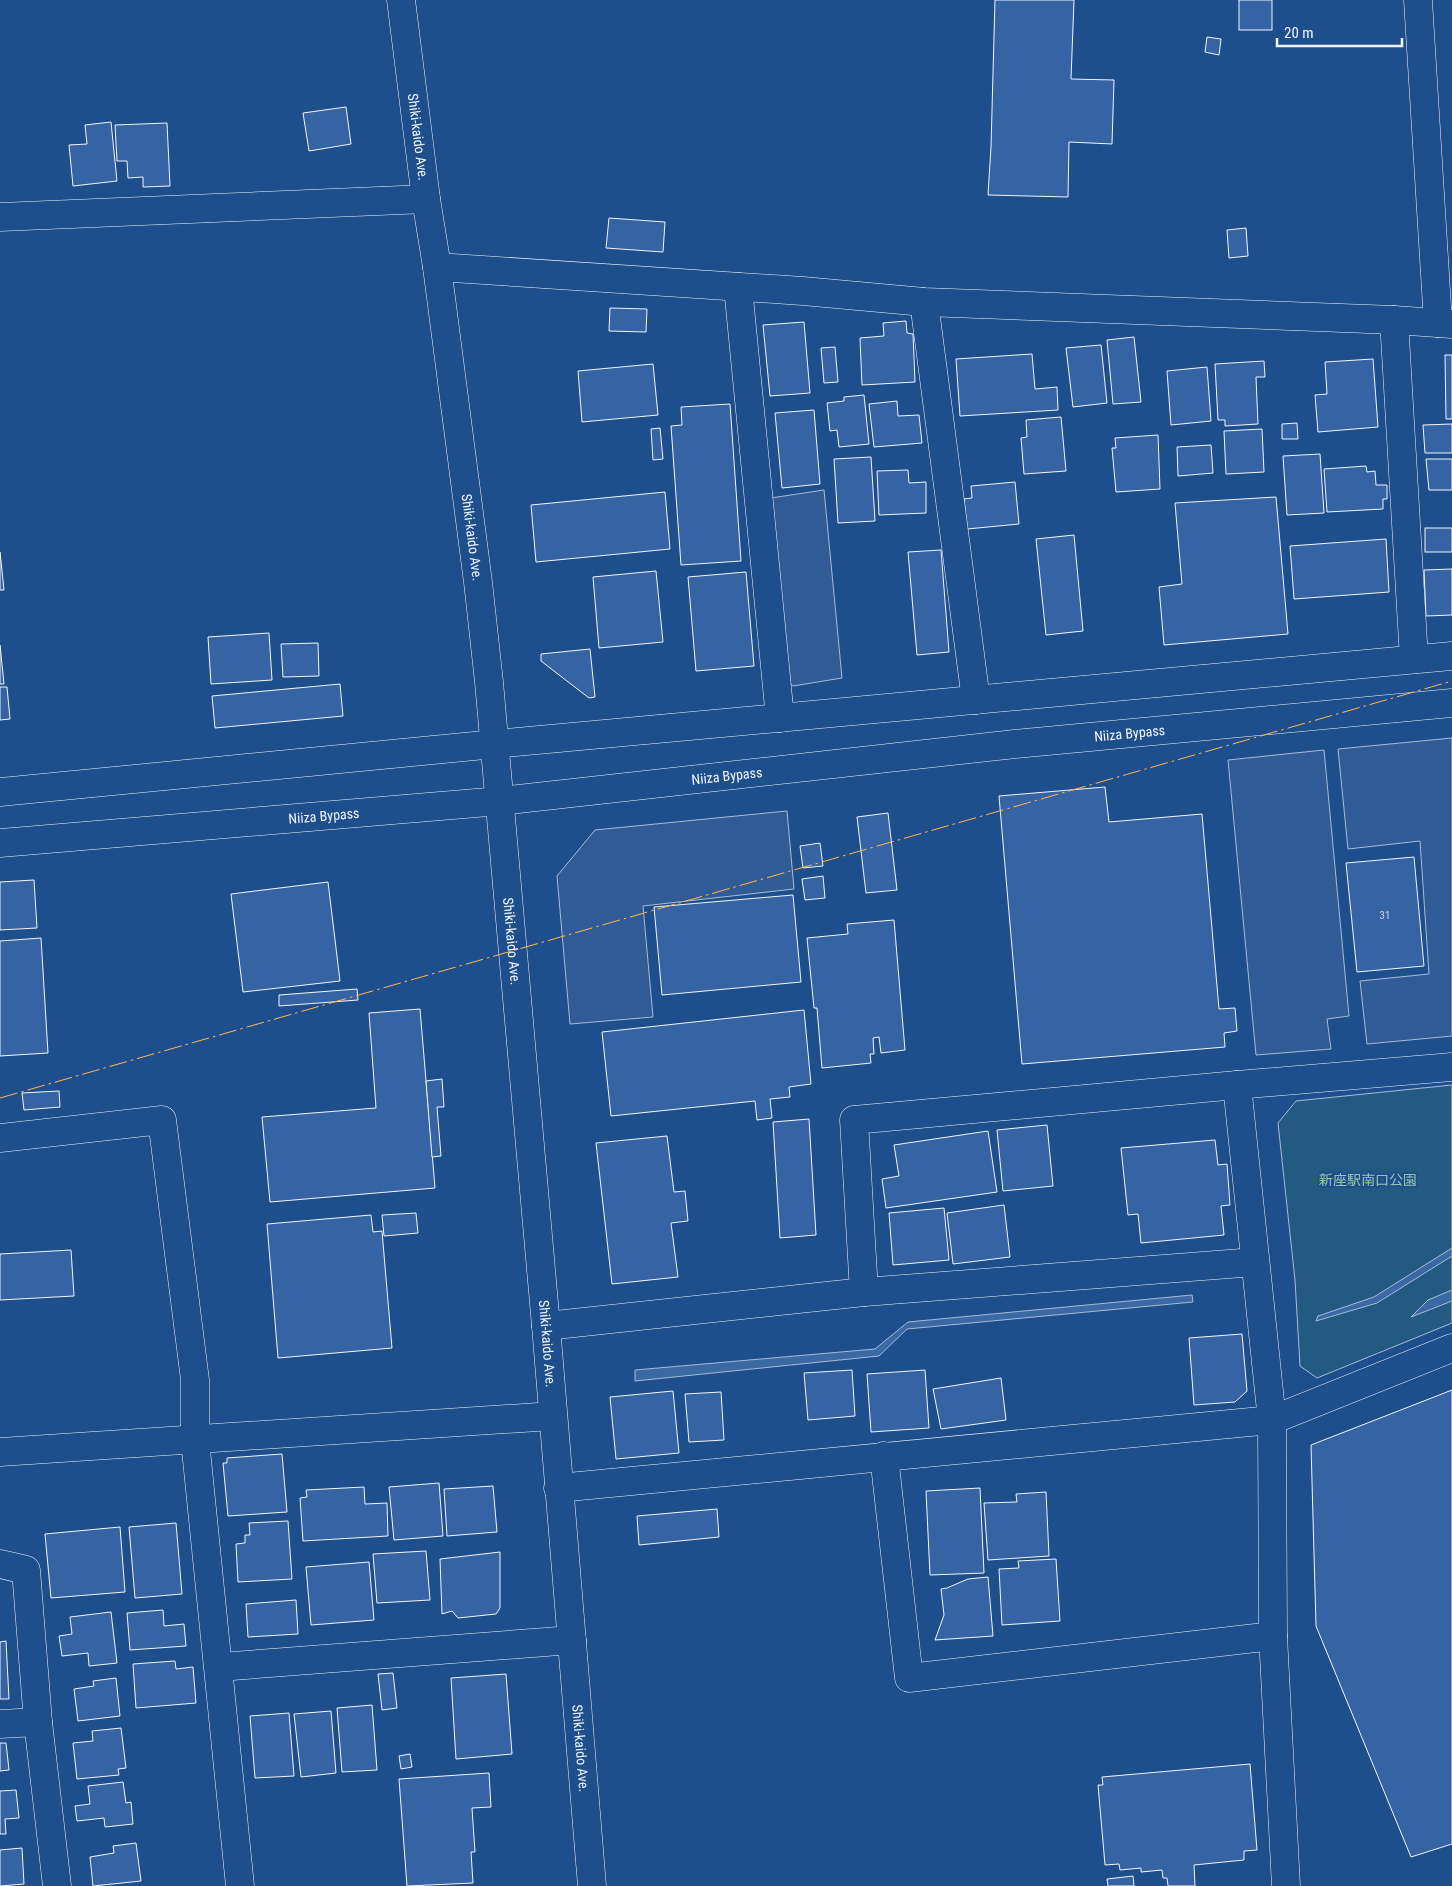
<svg xmlns="http://www.w3.org/2000/svg" width="1452" height="1886" font-family="'Roboto Condensed','Noto Sans JP',sans-serif">
	<style>
		.green { fill: #245a82; stroke: #a8bbd7 }
		.parking { fill: #305b95; stroke: #a8bbd7 }
		.water { fill: #3b69a3; stroke: #a8bbd7 }
		.building { fill: #3563a3; stroke: #f2f6ff }
		.lines { fill: none; stroke-linecap: round; stroke-linejoin: round }
		.minor-casing { stroke: #f2f6ff; stroke-width: 29 }
		.primary-casing { stroke: #f2f6ff; stroke-width: 29 }
		.trunk-casing { stroke: #f2f6ff; stroke-width: 29 }
		.minor { stroke: #1f4e8c; stroke-width: 28 }
		.primary { stroke: #1f4e8c; stroke-width: 28 }
		.trunk { stroke: #1f4e8c; stroke-width: 28 }
		.power { stroke: #ffb74d; stroke-width: 1; stroke-dasharray: 18 4 2.5 4; stroke-linecap: butt }
		.labels { text-anchor: middle; dominant-baseline: central; stroke-width: 4; stroke-linejoin: round; paint-order: stroke }
		.number-label { font-size: 11px; fill: #c3d1e8 }
		.street-label { font-size: 14px; fill: #f2f6ff; stroke: #1f4e8c }
		.park-label { font-size: 14px; fill: #97c8a6; stroke: #1f4e8c }
	</style>
	<rect width="100%" height="100%" fill="#1f4e8c"/>
	<!-- green -->
	<polygon class="green" points="1452,1085 1452,1323 1317,1378 1300,1366 1295,1280 1278,1123 1296,1101"/>
	<!-- parking -->
	<g class="parking">
		<polygon points="824,490 842,678 793,686 779,674 764,499"/>
		<polygon points="1452,738 1452,1036 1367,1044 1360,981 1429,974 1420,841 1348,849 1338,749"/>
		<polygon points="1324,750 1349,1016 1327,1019 1331,1049 1256,1055 1228,760"/>
		<polygon points="787,811 794,889 643,906 653,1017 570,1024 557,876 595,830"/>
	</g>
	<!-- water -->
	<g class="water">
		<polygon points="1452,1248 1452,1256 1377,1303 1316,1321 1318,1316 1374,1297"/>
		<polygon points="1452,1290 1452,1301 1411,1317 1428,1300"/>
		<polygon points="1192,1295 1193,1302 907,1329 879,1356 635,1381 635,1370 875,1349 908,1322"/>
	</g>
	<!-- building -->
	<g class="building">
		<polygon points="995,0 1074,0 1071,79 1114,80 1112,144 1069,142 1068,197 988,195 991,147"/>
		<rect x="1239" y="0" width="33" height="30"/>
		<polygon points="1207,37 1221,39 1219,55 1205,52"/>
		<polygon points="346,107 351,144 309,151 303,113"/>
		<polygon points="111,122 117,181 73,186 69,145 87,144 85,125"/>
		<polygon points="167,123 170,186 143,187 143,177 128,178 127,161 117,161 115,125"/>
		<polygon points="609,218 665,222 663,252 606,248"/>
		<polygon points="1246,228 1248,256 1229,258 1227,230"/>
		<polygon points="610,308 647,309 646,332 609,331"/>
		<polygon points="906,321 907,333 913,334 915,382 862,385 860,338 884,336 883,323"/>
		<polygon points="804,322 810,393 770,396 763,325"/>
		<polygon points="1134,337 1141,402 1113,404 1107,340"/>
		<polygon points="1101,345 1107,403 1073,407 1066,348"/>
		<polygon points="835,347 838,382 824,383 821,348"/>
		<polygon points="1032,354 1035,389 1057,387 1058,410 960,416 956,359"/>
		<polygon points="1445,355 1452,355 1452,419 1446,419"/>
		<polygon points="1373,359 1378,427 1318,432 1315,395 1327,394 1325,362"/>
		<polygon points="1264,361 1265,377 1256,377 1258,424 1225,426 1225,420 1218,420 1215,364"/>
		<polygon points="653,364 658,415 582,422 578,371"/>
		<polygon points="1207,367 1211,421 1171,425 1167,371"/>
		<polygon points="864,395 869,444 839,447 837,430 830,431 827,403 844,401 844,397"/>
		<polygon points="897,401 898,416 919,415 922,443 874,447 869,404"/>
		<polygon points="730,404 741,561 681,565 671,426 682,425 681,407"/>
		<polygon points="814,410 820,484 782,488 775,413"/>
		<polygon points="1061,417 1066,471 1024,474 1021,438 1027,437 1026,420"/>
		<polygon points="1297,423 1298,439 1282,439 1282,424"/>
		<polygon points="1452,424 1452,453 1425,453 1423,425"/>
		<polygon points="660,428 663,459 653,460 651,429"/>
		<polygon points="1262,429 1264,472 1226,474 1224,431"/>
		<polygon points="1158,435 1160,489 1116,492 1112,448 1116,448 1115,438"/>
		<polygon points="1211,445 1213,473 1178,476 1177,447"/>
		<polygon points="1320,454 1324,513 1287,515 1283,456"/>
		<polygon points="871,457 875,521 838,523 834,459"/>
		<polygon points="1426,459 1452,459 1452,490 1429,490"/>
		<polygon points="1366,466 1367,472 1375,471 1376,485 1387,485 1387,499 1383,499 1383,509 1327,512 1324,469"/>
		<polygon points="908,470 909,483 926,482 926,513 879,515 877,471"/>
		<polygon points="1015,482 1019,524 967,529 964,499 972,498 971,486"/>
		<polygon points="665,492 670,549 536,562 531,505"/>
		<polygon points="1276,497 1288,634 1164,645 1159,587 1182,584 1175,503"/>
		<rect x="1425" y="528" width="27" height="24"/>
		<polygon points="1074,535 1083,631 1046,635 1036,539"/>
		<polygon points="1386,539 1389,592 1294,599 1290,546"/>
		<polygon points="941,550 949,652 917,655 908,552"/>
		<polygon points="0,552 4,590 0,590"/>
		<polygon points="1452,569 1452,615 1426,616 1424,570"/>
		<polygon points="656,571 663,642 599,648 593,577"/>
		<polygon points="746,572 754,666 696,671 688,577"/>
		<polygon points="269,633 272,680 211,684 208,637"/>
		<polygon points="318,643 319,676 283,677 281,644"/>
		<polygon points="0,645 4,684 0,684"/>
		<polygon points="590,649 595,697 589,698 541,661 541,654"/>
		<polygon points="340,684 343,716 215,728 212,696"/>
		<polygon points="0,687 7,687 10,719 0,720"/>
		<polygon points="1105,787 1109,822 1202,814 1219,1009 1235,1008 1237,1031 1224,1033 1225,1047 1022,1064 999,796"/>
		<polygon points="888,813 897,890 866,893 857,817"/>
		<polygon points="820,843 823,866 803,868 800,846"/>
		<polygon points="1414,857 1424,966 1357,972 1346,863"/>
		<polygon points="823,876 825,898 805,900 802,879"/>
		<polygon points="34,880 37,928 0,930 0,882"/>
		<polygon points="328,882 340,981 243,992 231,894"/>
		<polygon points="793,895 801,982 662,995 654,907"/>
		<polygon points="894,920 905,1050 881,1053 879,1037 873,1038 874,1054 870,1054 871,1063 822,1068 817,1008 814,1008 807,938 848,934 847,924"/>
		<polygon points="41,938 48,1053 0,1056 0,941"/>
		<polygon points="357,989 358,1000 279,1006 279,995"/>
		<polygon points="420,1009 435,1188 270,1202 262,1117 376,1108 369,1013"/>
		<polygon points="804,1010 811,1084 789,1087 790,1097 770,1099 772,1118 757,1120 755,1101 611,1116 602,1032"/>
		<polygon points="442,1079 444,1107 437,1107 441,1156 432,1157 426,1081"/>
		<polygon points="59,1091 60,1107 24,1110 22,1093"/>
		<polygon points="809,1119 816,1235 780,1238 773,1122"/>
		<polygon points="1047,1125 1053,1186 1003,1191 997,1130"/>
		<polygon points="988,1131 997,1192 886,1208 882,1179 899,1176 894,1145"/>
		<polygon points="667,1136 674,1192 685,1191 688,1221 671,1223 678,1277 612,1284 596,1143"/>
		<polygon points="1215,1140 1218,1165 1227,1164 1230,1205 1221,1206 1224,1235 1141,1243 1138,1214 1128,1215 1121,1148"/>
		<polygon points="1004,1205 1010,1257 953,1264 947,1213"/>
		<polygon points="944,1208 949,1260 893,1265 889,1213"/>
		<polygon points="416,1213 418,1233 384,1236 382,1215"/>
		<polygon points="371,1215 373,1232 382,1231 392,1348 278,1358 267,1224"/>
		<polygon points="71,1250 74,1296 0,1300 0,1254"/>
		<polygon points="1242,1334 1247,1391 1235,1402 1194,1405 1189,1338"/>
		<polygon points="852,1370 855,1416 808,1420 804,1373"/>
		<polygon points="925,1370 929,1428 871,1432 867,1374"/>
		<polygon points="1001,1378 1006,1420 941,1429 933,1389"/>
		<polygon points="1452,1390 1452,1844 1411,1857 1316,1626 1311,1445"/>
		<polygon points="673,1391 679,1453 616,1459 610,1397"/>
		<polygon points="721,1392 724,1440 689,1442 685,1394"/>
		<polygon points="282,1454 287,1512 228,1516 223,1463 227,1463 227,1458"/>
		<polygon points="439,1483 443,1536 394,1540 389,1487"/>
		<polygon points="493,1486 497,1532 447,1536 444,1489"/>
		<polygon points="364,1487 365,1504 387,1503 388,1536 303,1541 300,1498 307,1497 306,1490"/>
		<polygon points="980,1488 984,1573 930,1575 926,1491"/>
		<polygon points="1046,1492 1049,1556 988,1560 984,1503 1017,1502 1016,1494"/>
		<polygon points="717,1509 719,1537 639,1545 637,1516"/>
		<polygon points="288,1521 292,1579 238,1582 236,1544 245,1543 245,1535 250,1535 249,1523"/>
		<polygon points="176,1523 182,1594 135,1598 129,1527"/>
		<polygon points="120,1527 125,1592 51,1598 45,1534"/>
		<polygon points="426,1551 430,1600 377,1603 373,1554"/>
		<polygon points="500,1552 500,1608 496,1614 458,1618 452,1611 442,1614 440,1559"/>
		<polygon points="1056,1559 1060,1621 1002,1625 999,1569 1019,1568 1018,1561"/>
		<polygon points="369,1562 374,1620 311,1625 306,1567"/>
		<polygon points="988,1577 993,1636 935,1640 944,1615 941,1589 947,1588 968,1579"/>
		<polygon points="296,1600 298,1634 248,1637 246,1604"/>
		<polygon points="163,1610 164,1626 184,1624 186,1646 130,1650 127,1613"/>
		<polygon points="111,1612 117,1663 89,1666 88,1653 62,1656 59,1636 72,1634 70,1617"/>
		<polygon points="6,1641 9,1699 0,1699 0,1642"/>
		<polygon points="175,1661 176,1669 193,1667 196,1703 136,1708 133,1664"/>
		<polygon points="393,1673 397,1708 382,1710 378,1674"/>
		<polygon points="506,1674 512,1754 456,1759 451,1678"/>
		<polygon points="116,1678 120,1716 78,1721 74,1689 94,1686 93,1681"/>
		<polygon points="372,1705 377,1770 342,1772 337,1708"/>
		<polygon points="331,1711 336,1773 301,1777 294,1714"/>
		<polygon points="289,1713 294,1776 255,1778 250,1716"/>
		<polygon points="121,1728 126,1768 118,1769 119,1775 77,1779 73,1743 93,1741 92,1731"/>
		<polygon points="0,1743 6,1743 9,1770 0,1771"/>
		<polygon points="410,1754 412,1767 401,1769 399,1756"/>
		<polygon points="1250,1764 1257,1850 1244,1851 1244,1860 1194,1865 1195,1886 1168,1886 1167,1878 1163,1878 1162,1870 1141,1872 1141,1868 1120,1870 1119,1864 1105,1865 1098,1785 1103,1785 1102,1777"/>
		<polygon points="489,1773 491,1807 472,1808 475,1852 471,1852 473,1883 407,1886 399,1779"/>
		<polygon points="123,1782 126,1803 131,1802 133,1824 105,1827 104,1818 77,1821 75,1806 90,1804 88,1786"/>
		<polygon points="16,1790 19,1818 5,1819 6,1834 0,1834 0,1791"/>
		<polygon points="136,1843 141,1881 93,1886 90,1857 114,1853 113,1846"/>
		<polygon points="22,1848 24,1884 0,1886 0,1850"/>
		<polygon points="1133,1876 1134,1886 1108,1886 1107,1879"/>
	</g>
	<g class="lines">
		<defs>
			<g id="minor">
				<polyline points="1418,0 1438,323"/>
				<polyline points="0,217 426,199"/>
				<polyline points="437,267 803,291 924,302 1394,320 1452,324"/>
				<polyline points="738,287 780,718"/>
				<polyline points="924,302 976,700"/>
				<polyline points="1394,320 1414,659"/>
				<polyline points="1237,1085 1272,1420 1273,1636 1286,1886"/>
				<polyline points="0,1138 162,1120 195,1380 195,1440 240,1886"/>
				<polyline points="864,1292 1255,1262"/>
				<polyline points="546,1326 864,1292 854,1120 1237,1085 1452,1067"/>
				<polyline points="0,1452 553,1416"/>
				<polyline points="884,1456 909,1678 1273,1636"/>
				<polyline points="558,1488 1272,1420 1452,1348"/>
				<polyline points="0,1564 26,1570 38,1722 57,1886"/>
				<polyline points="219,1667 572,1640"/>
				<polyline points="0,1724 38,1722"/>
			</g>
			<g id="primary">
				<path id="s1" d="M401,0L426,199L437,267L478,582L489,682L546,1326L592,1886"/>
			</g>
			<g id="trunk">
				<polyline points="0,792 495,744 1452,656"/>
				<path id="s2" d="M0,843L500,801L1015,744L1452,703"/>
			</g>
		</defs>
		<!-- minor casing -->
		<use href="#minor" class="minor-casing"/>
		<!-- primary casing -->
		<use href="#primary" class="primary-casing"/>
		<!-- trunk casing -->
		<use href="#trunk" class="trunk-casing"/>
		<!-- minor -->
		<use href="#minor" class="minor"/>
		<!-- primary -->
		<use href="#primary" class="primary"/>
		<!-- trunk -->
		<use href="#trunk" class="trunk"/>
		<!-- power -->
		<polyline class="power" points="0,1098 1452,681"/>
	</g>
	<g class="labels">
		<!-- number labels -->
		<g class="number-label">
			<text x="1385" y="915">31</text>
		</g>
		<!-- street labels -->
		<g class="street-label">
			<text stroke="none"><textPath href="#s1" startOffset="138">Shiki-kaido Ave.</textPath></text>
			<text stroke="none"><textPath href="#s1" startOffset="542">Shiki-kaido Ave.</textPath></text>
			<text stroke="none"><textPath href="#s2" startOffset="1135">Niiza Bypass</textPath></text>
			<text stroke="none"><textPath href="#s2" startOffset="730">Niiza Bypass</textPath></text>
			<text stroke="none"><textPath href="#s2" startOffset="325">Niiza Bypass</textPath></text>
			<text stroke="none"><textPath href="#s1" startOffset="948">Shiki-kaido Ave.</textPath></text>
			<text stroke="none"><textPath href="#s1" startOffset="1352">Shiki-kaido Ave.</textPath></text>
			<text stroke="none"><textPath href="#s1" startOffset="1758">Shiki-kaido Ave.</textPath></text>
		</g>
		<!-- park labels -->
		<g class="park-label">
			<text x="1368" y="1180">新座駅南口公園</text>
		</g>
	</g>
	<!-- scale -->
	<path d="M1277 38v8h125v-8" fill="none" stroke="#f2f6ff" stroke-width="2.5"/>
	<text x="1284" y="38" font-size="15" fill="#f2f6ff" stroke="#1f4e8c" stroke-width="4" paint-order="stroke">20 m</text>
</svg>
